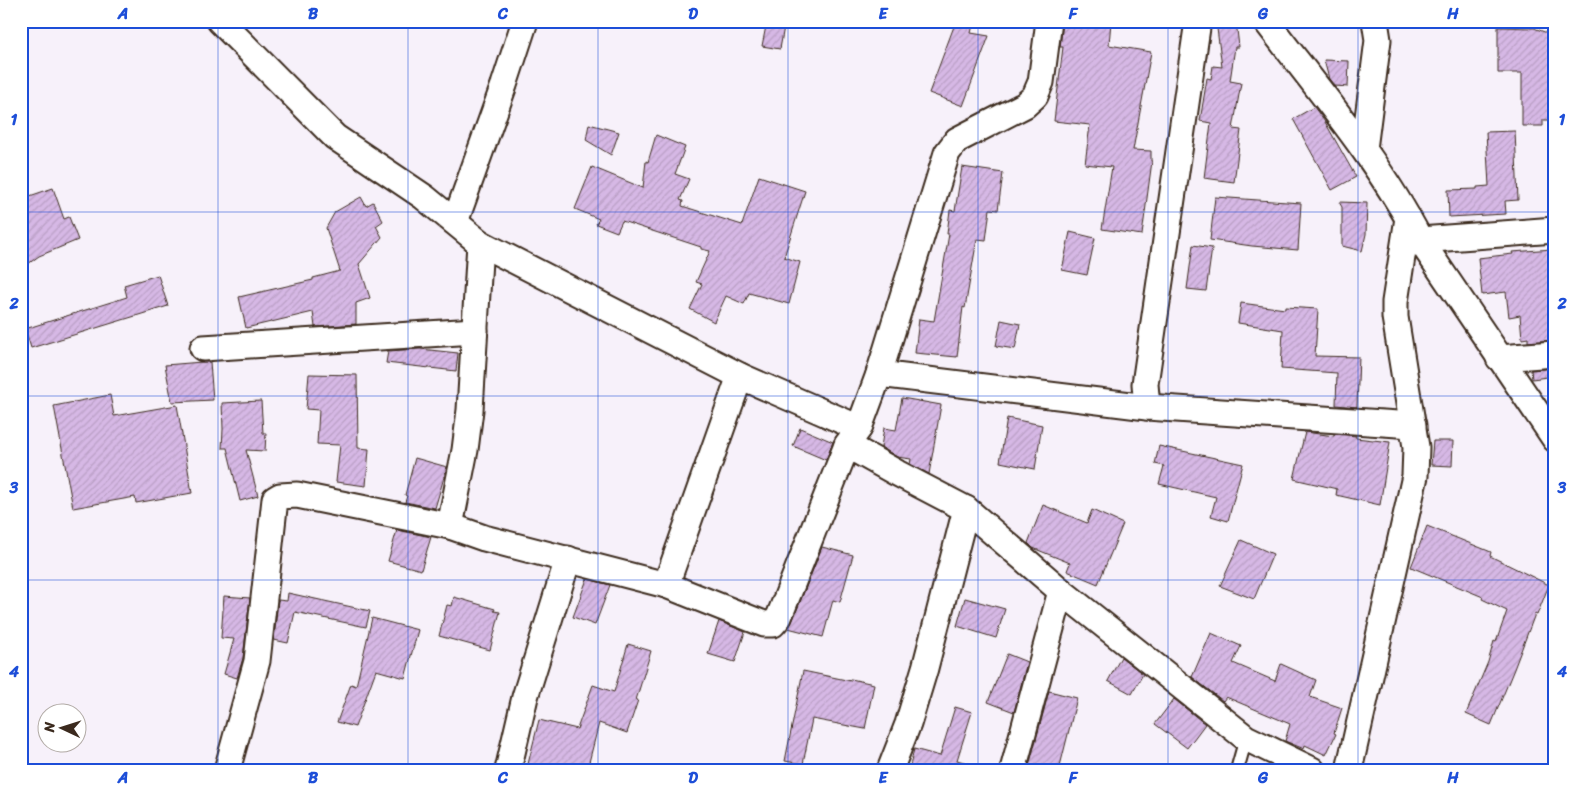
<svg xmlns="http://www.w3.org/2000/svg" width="1576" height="791" font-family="Sriracha,sans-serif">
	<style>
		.building { fill: url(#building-hatch); stroke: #3b2a1e }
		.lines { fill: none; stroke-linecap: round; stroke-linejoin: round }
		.service-casing { stroke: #3b2a1e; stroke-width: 16 }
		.minor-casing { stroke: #3b2a1e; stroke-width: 29 }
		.service { stroke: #fff; stroke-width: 12 }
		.minor { stroke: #fff; stroke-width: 25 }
		.grid { fill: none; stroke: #1d4ed8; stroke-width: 1; stroke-opacity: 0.55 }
		.neatline { fill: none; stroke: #1d4ed8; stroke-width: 2 }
		.grid-label { font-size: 16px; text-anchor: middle; font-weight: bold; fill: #1d4ed8 }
	</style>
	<defs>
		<pattern id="building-hatch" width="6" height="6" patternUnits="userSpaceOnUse" patternTransform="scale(1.25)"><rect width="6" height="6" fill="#d6b8e5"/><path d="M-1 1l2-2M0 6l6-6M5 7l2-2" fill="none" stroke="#b99ec4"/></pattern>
	</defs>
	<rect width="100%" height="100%" fill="#f7f1fa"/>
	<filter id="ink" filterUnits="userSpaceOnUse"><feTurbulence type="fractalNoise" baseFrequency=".02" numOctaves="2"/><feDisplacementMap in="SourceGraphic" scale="10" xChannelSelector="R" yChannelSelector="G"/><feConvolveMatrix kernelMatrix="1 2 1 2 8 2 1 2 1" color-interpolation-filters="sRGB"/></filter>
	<g filter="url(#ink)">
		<!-- building -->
		<g class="building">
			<polygon points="767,21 785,21 780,49 762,46"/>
			<polygon points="956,21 974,21 971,33 989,36 963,106 929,93"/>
			<polygon points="1063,21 1111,21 1109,45 1151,52 1133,150 1151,151 1151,161 1152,161 1142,235 1102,229 1112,167 1085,164 1090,125 1054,121 1063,47 1060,47"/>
			<polygon points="1216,21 1236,21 1239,47 1235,47 1230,81 1241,83 1233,129 1241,130 1234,182 1204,178 1211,123 1200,121 1207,78 1211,79 1213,66 1222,67"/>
			<polygon points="1498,27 1534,28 1555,36 1555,120 1543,120 1543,126 1522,126 1522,73 1498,73"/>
			<polygon points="1324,60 1349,61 1348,87 1335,86 1329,79"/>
			<polygon points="1314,107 1325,122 1356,177 1332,190 1293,119"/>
			<polygon points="589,124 619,132 611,155 586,140"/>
			<polygon points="1515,131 1518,200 1505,201 1506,214 1449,217 1448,190 1477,189 1477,187 1489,186 1486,132"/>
			<polygon points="656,135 685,147 675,174 689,179 680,200 683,201 682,206 742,225 759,176 805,191 784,257 800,262 789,304 749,293 744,304 726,296 714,322 690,309 702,284 696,282 710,251 701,249 701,247 622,221 617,232 596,224 599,219 575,209 592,167 643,188 646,161 648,162"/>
			<polygon points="962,167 1003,173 998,210 990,209 986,240 977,239 965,308 963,307 957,357 915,353 919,319 934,321 949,234 947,234 950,210 955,211"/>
			<polygon points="53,188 64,219 69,217 78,240 39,256 28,264 21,242 21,199"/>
			<polygon points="361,197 366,206 373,202 383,221 376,226 382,237 359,264 370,298 356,303 356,324 315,327 313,312 246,328 239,297 313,280 313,278 340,271 326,228 335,212"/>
			<polygon points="1215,197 1301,203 1298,250 1252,246 1210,240"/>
			<polygon points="1339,202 1367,203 1366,234 1362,251 1342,246 1342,207"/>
			<polygon points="1070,232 1095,238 1087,275 1062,270"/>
			<polygon points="1193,245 1212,248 1206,291 1187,289"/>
			<polygon points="1553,249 1555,273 1555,340 1528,342 1528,338 1522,339 1520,315 1509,317 1506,292 1482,295 1478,258 1513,254 1512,252"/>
			<polygon points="158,275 168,306 31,348 25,329 127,297 124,285"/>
			<polygon points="1241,303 1285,309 1285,307 1318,309 1315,356 1359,357 1357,407 1336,405 1337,373 1281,369 1283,330 1238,323"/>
			<polygon points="1001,320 1020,324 1015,349 996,346"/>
			<polygon points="420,349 458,353 456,371 386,363 388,351"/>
			<polygon points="202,362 210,362 213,400 172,402 165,365"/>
			<polygon points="1555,368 1555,376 1532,379 1531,370"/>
			<polygon points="309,374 357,375 358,448 369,449 366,486 336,482 340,445 317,444 319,410 306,409"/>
			<polygon points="110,395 114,416 177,405 192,493 136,503 135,497 73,508 54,406"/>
			<polygon points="902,398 941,405 929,474 910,464 911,459 897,457 881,447 884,428 896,430"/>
			<polygon points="261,401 263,433 266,433 265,451 246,450 258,496 240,501 227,448 222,448 223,429 222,403"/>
			<polygon points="1007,418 1042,425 1035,469 1000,462"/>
			<polygon points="800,428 833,442 826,460 793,446"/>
			<polygon points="1305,432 1334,436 1335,434 1356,436 1356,438 1390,442 1380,505 1336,495 1337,489 1294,479"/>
			<polygon points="1433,441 1453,441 1452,466 1431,465"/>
			<polygon points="1159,446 1243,464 1228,521 1211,516 1216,497 1159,484 1164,466 1155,464"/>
			<polygon points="415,458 447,467 435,508 405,502 407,496 405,495"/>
			<polygon points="1043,505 1087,523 1092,510 1123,524 1098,584 1067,571 1070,563 1033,548 1028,543"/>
			<polygon points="1427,526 1491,552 1490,556 1549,585 1537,615 1535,614 1514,669 1491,725 1466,714 1488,662 1494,641 1496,642 1507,611 1482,599 1483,597 1411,567"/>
			<polygon points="397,530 431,537 421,570 388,561"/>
			<polygon points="1241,540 1273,554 1254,599 1220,586"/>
			<polygon points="822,547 853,555 840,602 833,600 823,637 788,628 792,622"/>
			<polygon points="587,579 610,585 595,625 573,617"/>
			<polygon points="288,593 370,611 366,627 295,612 288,643 274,640 278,600 287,601"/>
			<polygon points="224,596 250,598 243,658 237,678 224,674 234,639 221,638"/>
			<polygon points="454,597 495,609 494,611 500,612 490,650 439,636 447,605 452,606"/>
			<polygon points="965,598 1005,609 996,638 957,626"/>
			<polygon points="372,618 418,630 405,678 376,670 355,727 337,722 351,684 356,686"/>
			<polygon points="719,621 745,632 735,662 708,654"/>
			<polygon points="1211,633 1241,646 1233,663 1275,681 1281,664 1316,680 1310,697 1342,708 1334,733 1336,734 1326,755 1305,745 1304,749 1285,741 1290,724 1226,697 1223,701 1192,677"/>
			<polygon points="628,644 651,651 636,700 638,700 627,733 599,723 587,770 555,770 528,764 539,720 577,729 593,685 614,692"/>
			<polygon points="1007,654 1027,662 1014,712 988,702"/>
			<polygon points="1121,657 1143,674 1132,694 1108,681"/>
			<polygon points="803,671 851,681 851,679 874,684 865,729 812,719 803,764 785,761"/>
			<polygon points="1049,691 1077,698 1059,770 1028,770"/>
			<polygon points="1174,699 1205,724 1187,748 1155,724"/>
			<polygon points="955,707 972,712 957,760 971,764 970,770 909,770 914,749 940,756"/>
		</g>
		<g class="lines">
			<defs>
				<polyline id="service" points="1237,770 1246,738"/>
				<g id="minor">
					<polyline points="220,21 335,137 424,197 480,243 740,376 859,428"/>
					<path d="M1266,21C1320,92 1379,161 1420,240L1555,439"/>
					<polyline points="1364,149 1378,40 1375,21"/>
					<polyline points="455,222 504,85 525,21"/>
					<polyline points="1420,240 1555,230"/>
					<polyline points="203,348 475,331"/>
					<polyline points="1499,358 1555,354"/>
					<polyline points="879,374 1147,407 1413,425"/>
					<polyline points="1147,407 1145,384 1198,21"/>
					<polyline points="847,445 897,473 966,509 1061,591 1246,738 1312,770"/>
					<polyline points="450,526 465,450 470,410 480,243"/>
					<polyline points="666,585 740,376"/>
					<polyline points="227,770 257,661 275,499 280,496 297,495 450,526 484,538 666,585 764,624 773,624 779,617 847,445 859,428 879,374 947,153 957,140 1025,105 1035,96 1041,82 1049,21"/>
					<polyline points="508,770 525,697 568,559"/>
					<polyline points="890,770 908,724 925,668 966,509"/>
					<polyline points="1013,770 1061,591"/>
					<polyline points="1349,770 1415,476 1416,447 1395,317 1395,302 1408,218"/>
				</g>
			</defs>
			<!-- service casing -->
			<use href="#service" class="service-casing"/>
			<!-- minor casing -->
			<use href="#minor" class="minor-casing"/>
			<!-- service -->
			<use href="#service" class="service"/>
			<!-- minor -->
			<use href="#minor" class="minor"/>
		</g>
	</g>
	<!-- grid -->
	<path class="grid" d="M218,21V770M408,21V770M598,21V770M788,21V770M978,21V770M1168,21V770M1358,21V770M21,212H1555M21,396H1555M21,580H1555"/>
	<!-- margin -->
	<rect width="1576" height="791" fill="none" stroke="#fff" stroke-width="55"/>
	<!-- north arrow -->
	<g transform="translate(62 728) rotate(274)"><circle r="24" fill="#ffffff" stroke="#b1aaa5"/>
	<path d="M0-4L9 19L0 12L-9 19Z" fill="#3b2a1e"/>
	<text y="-8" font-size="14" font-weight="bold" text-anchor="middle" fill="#3b2a1e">N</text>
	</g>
	<rect x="28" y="28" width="1520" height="736" class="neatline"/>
	<g class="grid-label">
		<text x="123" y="19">A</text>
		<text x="313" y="19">B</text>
		<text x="503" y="19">C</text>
		<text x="693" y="19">D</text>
		<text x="883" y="19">E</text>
		<text x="1073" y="19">F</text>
		<text x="1263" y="19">G</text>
		<text x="1453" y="19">H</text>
		<text x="14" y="125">1</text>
		<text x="1562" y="125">1</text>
		<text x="14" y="309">2</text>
		<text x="1562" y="309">2</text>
		<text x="14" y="493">3</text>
		<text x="1562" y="493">3</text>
		<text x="14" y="677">4</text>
		<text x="1562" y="677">4</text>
		<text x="123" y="783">A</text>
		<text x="313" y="783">B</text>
		<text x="503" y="783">C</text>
		<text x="693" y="783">D</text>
		<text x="883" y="783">E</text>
		<text x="1073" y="783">F</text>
		<text x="1263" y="783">G</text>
		<text x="1453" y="783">H</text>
	</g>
</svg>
